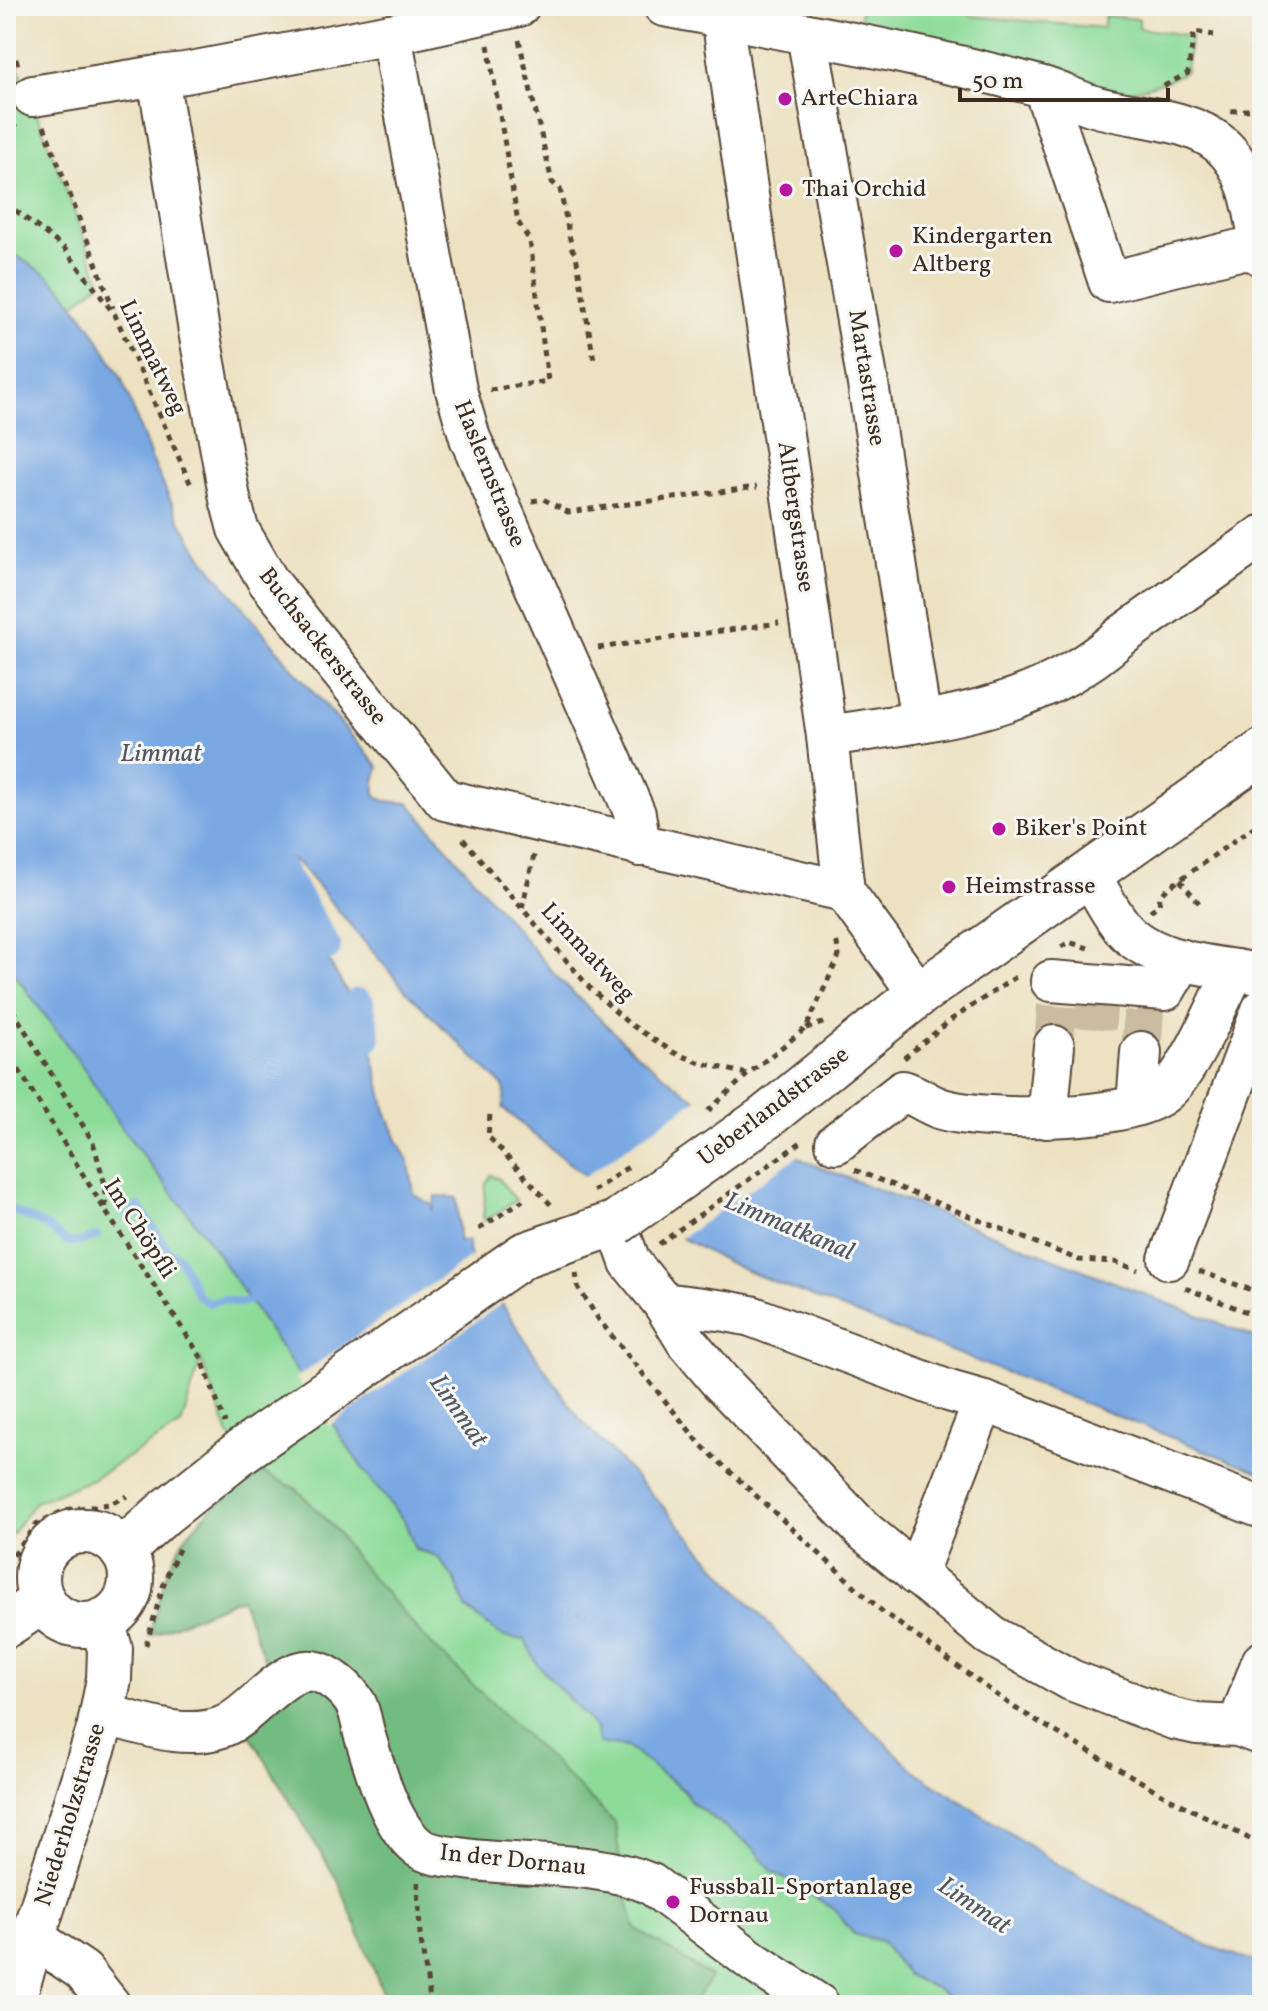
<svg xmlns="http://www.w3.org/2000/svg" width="1268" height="2011" font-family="Vollkorn,serif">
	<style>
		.green { fill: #8ddb99; stroke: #64825c; stroke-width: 2 }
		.forest { fill: #72bb81; stroke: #567250; stroke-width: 2 }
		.water { fill: #79a8e3; stroke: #5a6980; stroke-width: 2 }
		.pier { fill: #ece1c1 }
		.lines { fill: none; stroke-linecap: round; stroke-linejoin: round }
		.stream { stroke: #79a8e3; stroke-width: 8 }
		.canal { stroke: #79a8e3; stroke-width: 30 }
		.minor-tunnel { stroke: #c9bca0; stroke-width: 40; stroke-dasharray: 40 20; stroke-linecap: butt }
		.minor-casing { stroke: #564536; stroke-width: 44 }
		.major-casing { stroke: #564536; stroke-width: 48 }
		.path { stroke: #564536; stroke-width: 5; stroke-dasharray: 6 6; stroke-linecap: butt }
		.minor { stroke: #fff; stroke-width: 40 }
		.major { stroke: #fff; stroke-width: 44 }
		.rail { stroke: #3b2a1e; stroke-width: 6; stroke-dasharray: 12 6; stroke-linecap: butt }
		.major-bridge-casing { stroke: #564536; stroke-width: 48; stroke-linecap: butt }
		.major-bridge { stroke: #fff; stroke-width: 44 }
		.poi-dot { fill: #b5179e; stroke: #f6f6f2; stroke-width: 3 }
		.labels { text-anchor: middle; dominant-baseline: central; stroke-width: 6; stroke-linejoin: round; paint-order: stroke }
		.poi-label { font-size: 24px; fill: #3b2a1e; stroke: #f6f6f2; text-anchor: start }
		.street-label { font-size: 24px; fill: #3b2a1e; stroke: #f6f6f2 }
		.water-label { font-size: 26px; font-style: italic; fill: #515663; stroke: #f6f6f2 }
	</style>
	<rect width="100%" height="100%" fill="#f6f6f2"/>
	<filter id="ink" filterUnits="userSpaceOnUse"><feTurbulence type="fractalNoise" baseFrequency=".0125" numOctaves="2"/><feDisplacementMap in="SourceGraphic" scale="16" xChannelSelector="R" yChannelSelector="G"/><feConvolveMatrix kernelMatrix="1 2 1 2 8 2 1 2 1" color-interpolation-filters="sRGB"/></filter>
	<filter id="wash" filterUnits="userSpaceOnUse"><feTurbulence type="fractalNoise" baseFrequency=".006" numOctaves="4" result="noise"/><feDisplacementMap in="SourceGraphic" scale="32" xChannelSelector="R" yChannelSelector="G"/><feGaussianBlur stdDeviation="1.8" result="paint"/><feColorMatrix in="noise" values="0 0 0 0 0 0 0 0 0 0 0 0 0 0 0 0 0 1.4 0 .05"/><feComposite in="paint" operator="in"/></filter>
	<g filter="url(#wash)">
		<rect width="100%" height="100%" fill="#ece1c1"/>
		<!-- green -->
		<g class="green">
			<polygon points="861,6 963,6 972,16 1103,28 1105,16 1139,19 1139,28 1191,36 1186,71 1167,81 1116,95 858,36"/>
			<polygon points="6,40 26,85 101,283 74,304 48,276 6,249"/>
			<polygon points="6,962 88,1074 124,1131 204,1234 367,1475 405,1522 415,1549 437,1556 455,1580 467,1609 504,1637 525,1639 537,1664 596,1728 598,1743 627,1747 685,1792 690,1801 755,1849 772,1871 834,1909 854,1934 881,1941 907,1975 936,1988 958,2005 388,2005 339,1883 240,1718 275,1686 241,1597 232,1489 255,1469 229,1435 201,1359 181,1425 92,1479 35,1502 6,1542"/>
			<polygon points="491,1175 499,1179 516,1200 485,1221 483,1218 486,1183"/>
		</g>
		<!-- forest -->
		<path class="forest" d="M255,1469L297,1489L335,1529L356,1559L423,1636L615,1823L622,1876L635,1928L711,1977L692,2005H388L339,1883L240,1718L275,1686L241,1598L149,1636C158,1605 165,1569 183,1541C197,1519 235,1487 255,1469Z"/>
		<!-- water -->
		<path class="water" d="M6,249L48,276L65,292L91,327L121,377L152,460L179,519L204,560L299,676L379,767C368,801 377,801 409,803L556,976L632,1050L689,1095L807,1162L1262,1340V1473L744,1270C655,1229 575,1173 503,1108L505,1091L502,1085L406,991L299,864L285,857L273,863V867L354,1004L355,1014L364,1037L369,1036L385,1108L397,1140L409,1163L414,1194L432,1205V1211L436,1196L457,1198L459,1242L469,1240L468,1251L531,1349L580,1419L660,1503L815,1676L916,1772L1057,1864L1206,1945L1262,1964V2005H958L936,1988L907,1975L881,1941L854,1934L834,1909L772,1871L755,1849L690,1801L685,1791L627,1747L598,1743L596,1728L537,1664L525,1640L504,1637L467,1609L455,1580L437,1556L415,1549L405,1522L367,1475L204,1234L124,1131L88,1074L6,962Z"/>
		<!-- pier -->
		<g class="pier">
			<polygon points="700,1097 801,1154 677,1241 581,1179"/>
			<polygon points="475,1254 505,1301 329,1426 296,1378"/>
		</g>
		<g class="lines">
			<!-- stream -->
			<g class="stream">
				<polyline points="6,1207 46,1226 67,1242 80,1242 97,1236"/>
				<polyline points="128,1217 139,1206 168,1250 180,1258 198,1296 209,1303 223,1299 239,1303 257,1299"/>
			</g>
			<!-- canal -->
			<g class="canal">
				<polyline points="277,874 281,871 326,947"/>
				<polyline points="359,1003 366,1037"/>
			</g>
		</g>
	</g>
	<g filter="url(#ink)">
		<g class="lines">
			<!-- minor-tunnel -->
			<polyline class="minor-tunnel" points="1054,1046 1057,1006 1144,1012 1141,1052"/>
			<defs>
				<g id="minor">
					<polyline points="519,6 391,34 185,73 158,76 199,331 230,499 238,529 268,581 445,800 844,891"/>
					<path d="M664,6C790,31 918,53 1043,87C1060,92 1077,101 1094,106C1134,118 1187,117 1220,144C1252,171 1255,218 1262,256"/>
					<polyline points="722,17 827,736 844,891 919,994"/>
					<polyline points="391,34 456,390 470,438 635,814 640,846"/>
					<polyline points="807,34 867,378 921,722"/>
					<polyline points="1044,88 1109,282 1239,250 1261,251"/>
					<polyline points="33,96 158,76"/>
					<path d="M827,736C932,720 1037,712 1120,637L1262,536"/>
					<path d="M1089,874C1100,891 1109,912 1123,928C1154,964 1214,965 1258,974"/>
					<polyline points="1051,981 1165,990 1183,960"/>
					<polyline points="1137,1105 1141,1052"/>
					<polyline points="1047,1118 1054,1046"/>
					<path d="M836,1143L903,1091C917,1095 928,1105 942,1109C986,1122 1130,1122 1165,1092C1190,1072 1219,1000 1235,970"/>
					<polyline points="616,1223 630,1262 663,1303 687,1342 719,1380 863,1530 990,1635 1071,1680 1174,1719 1197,1724 1238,1726 1262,1735"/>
					<polyline points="1169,1259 1262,1010"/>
					<polyline points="663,1303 726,1311 751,1316 949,1391 984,1401 1262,1508"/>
					<polyline points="916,1575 984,1401"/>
					<path d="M103,1714C140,1723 183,1741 222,1727C252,1716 281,1667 313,1671C329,1673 348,1690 356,1704C360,1712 362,1724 364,1733C375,1768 389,1824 418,1847C429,1855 446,1856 459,1858C521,1868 594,1859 651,1884L755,1963L819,2005"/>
					<polyline points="1238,1726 1262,1662"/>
					<polyline points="33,1937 83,1971 110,2005"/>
				</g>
				<g id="major">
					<polyline points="766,1117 919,994 1262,752"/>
					<circle cx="84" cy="1578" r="47"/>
					<polyline points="122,1551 164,1513 242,1451 524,1255 616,1223"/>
					<polyline points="6,1625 43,1601"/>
					<polyline points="11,2005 99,1730 109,1679 110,1649 102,1621"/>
				</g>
			</defs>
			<!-- minor casing -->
			<use href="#minor" class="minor-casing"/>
			<!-- major casing -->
			<use href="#major" class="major-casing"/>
			<!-- path -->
			<g class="path">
				<polyline points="6,37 20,69"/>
				<polyline points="519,40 552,182 560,189 572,249 576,255 594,360"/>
				<polyline points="488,45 518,222 530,241 548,381 490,390"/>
				<polyline points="1164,86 1188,73 1194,32 1214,35"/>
				<polyline points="1231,111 1262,109"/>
				<polyline points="44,126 113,308"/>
				<polyline points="6,140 18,121"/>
				<polyline points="6,203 64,248 115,315 191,485"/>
				<polyline points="532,501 543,499 568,512 757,487"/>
				<polyline points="598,648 779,623"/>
				<polyline points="463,839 589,987 628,1023 675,1053 698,1062 747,1074"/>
				<polyline points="1180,880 1199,903"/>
				<polyline points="522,908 535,851"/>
				<polyline points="1150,911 1159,905 1160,897 1167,889 1262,821"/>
				<polyline points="1061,947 1069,942 1088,948"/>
				<polyline points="6,999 93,1142 104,1181 106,1211"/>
				<polyline points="806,1028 826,1022"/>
				<polyline points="6,1049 106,1212 201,1357 225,1423"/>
				<polyline points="904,1058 952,1019 1019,975"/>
				<polyline points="708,1111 748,1074 806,1028 839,956 836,938"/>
				<polyline points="490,1115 488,1136 553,1207"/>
				<polyline points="855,1170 1079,1260 1115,1262 1138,1270"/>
				<polyline points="593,1191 631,1165"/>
				<polyline points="479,1229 523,1200"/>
				<polyline points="659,1244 804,1140"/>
				<polyline points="1199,1271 1262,1294"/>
				<polyline points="576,1273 578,1287 599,1320 702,1446 883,1612 1015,1708 1169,1798 1262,1845"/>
				<polyline points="1185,1288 1262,1318"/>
				<polyline points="6,1565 38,1523 65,1510 110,1504 127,1496"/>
				<polyline points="146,1645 165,1580 179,1549"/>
				<polyline points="418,1882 420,1935 431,2005"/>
				<polyline points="851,1999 862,2005"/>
			</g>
			<!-- minor -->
			<use href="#minor" class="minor"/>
			<!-- major -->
			<use href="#major" class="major"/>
			<!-- rail -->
			<polyline class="rail" points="1186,6 1262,13"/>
			<defs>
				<polyline id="major-bridge" points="616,1223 766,1117"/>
			</defs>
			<!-- major-bridge casing -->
			<use href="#major-bridge" class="major-bridge-casing"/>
			<!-- major-bridge -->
			<use href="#major-bridge" class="major-bridge"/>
		</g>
	</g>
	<!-- markers -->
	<g class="poi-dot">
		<circle cx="785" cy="99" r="8"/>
		<circle cx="786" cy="190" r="8"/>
		<circle cx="896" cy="251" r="8"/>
		<circle cx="999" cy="829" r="8"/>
		<circle cx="949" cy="887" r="8"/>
		<circle cx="673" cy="1902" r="8"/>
	</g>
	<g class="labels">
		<!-- poi labels -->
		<g class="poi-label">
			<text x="801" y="99">ArteChiara</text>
			<text x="802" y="190">Thai Orchid</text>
			<text x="912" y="237">Kindergarten<tspan x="912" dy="28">Altberg</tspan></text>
			<text x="1015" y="829">Biker's Point</text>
			<text x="965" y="887">Heimstrasse</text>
			<text x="689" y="1888">Fussball-Sportanlage<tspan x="689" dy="28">Dornau</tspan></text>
		</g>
		<!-- street labels -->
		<g class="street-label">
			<text transform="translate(152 358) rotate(64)">Limmatweg</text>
			<text transform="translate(866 378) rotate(81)">Martastrasse</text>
			<text transform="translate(489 474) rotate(68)">Haslernstrasse</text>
			<text transform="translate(795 517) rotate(82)">Altbergstrasse</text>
			<text transform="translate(322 647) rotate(52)">Buchsackerstrasse</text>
			<text transform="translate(587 953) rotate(47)">Limmatweg</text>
			<text transform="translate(774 1107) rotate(-37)">Ueberlandstrasse</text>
			<text transform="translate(139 1229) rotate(57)">Im Chöpfli</text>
			<text transform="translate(71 1815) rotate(-73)">Niederholzstrasse</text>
			<text transform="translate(513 1861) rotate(6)">In der Dornau</text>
		</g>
		<!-- water labels -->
		<g class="water-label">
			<text x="161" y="754">Limmat</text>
			<text transform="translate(789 1227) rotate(23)">Limmatkanal</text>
			<text transform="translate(458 1411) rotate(55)">Limmat</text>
			<text transform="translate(974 1906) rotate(34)">Limmat</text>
		</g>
	</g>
	<!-- margin -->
	<rect width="1268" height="2011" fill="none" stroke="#f6f6f2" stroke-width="32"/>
	<!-- scale -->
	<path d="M960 88v12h208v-12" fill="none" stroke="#3b2a1e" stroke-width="4"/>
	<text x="972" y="88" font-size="24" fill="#3b2a1e" stroke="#f6f6f2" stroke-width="6" paint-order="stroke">50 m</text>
</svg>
